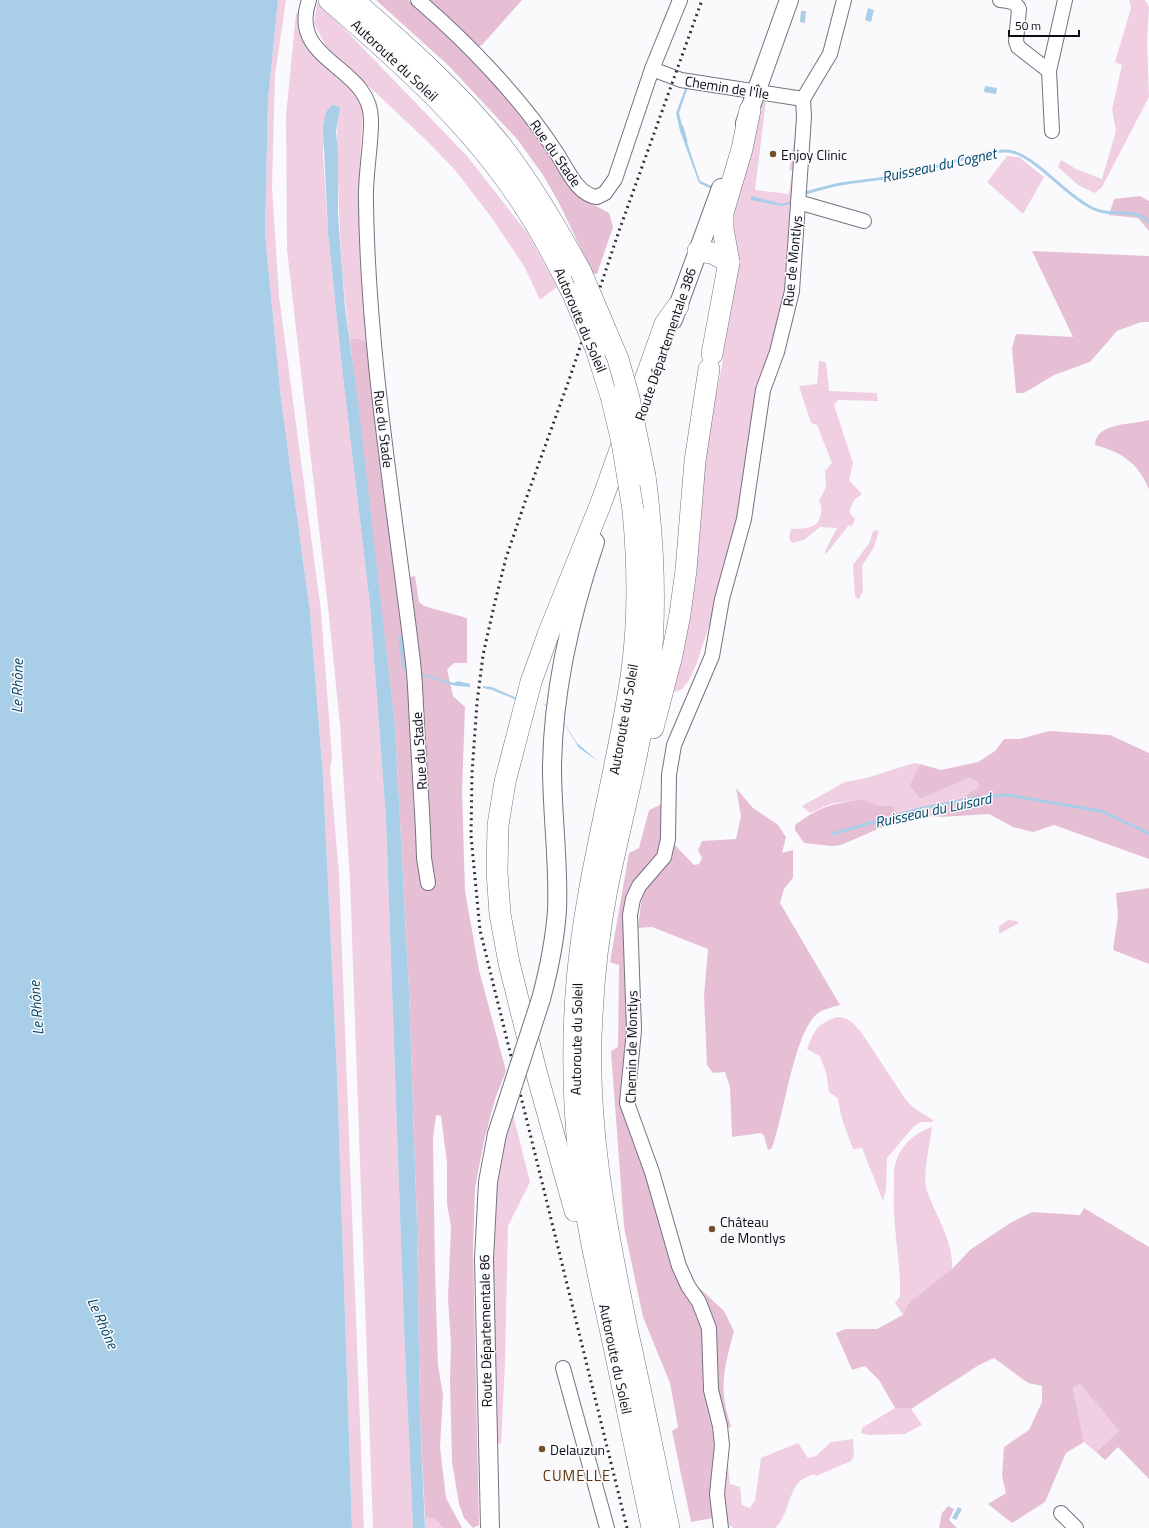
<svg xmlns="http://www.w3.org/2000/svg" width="1149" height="1528" font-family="'Titillium Web',sans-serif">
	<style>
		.green { fill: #f0cfe2 }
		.forest { fill: #e6bfd5 }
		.water { fill: #a9cee8 }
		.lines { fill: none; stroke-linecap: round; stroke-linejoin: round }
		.stream { stroke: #a9cee8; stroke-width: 3 }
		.minor-casing { stroke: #747282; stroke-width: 16 }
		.major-casing { stroke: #747282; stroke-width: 20 }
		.highway-casing { stroke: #747282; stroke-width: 22 }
		.minor { stroke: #fff; stroke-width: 14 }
		.major { stroke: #fff; stroke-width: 18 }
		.highway { stroke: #fff; stroke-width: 21 }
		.rail { stroke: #323137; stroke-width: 3; stroke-dasharray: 2 4; stroke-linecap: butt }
		.major-bridge-casing { stroke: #747282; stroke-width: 20; stroke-linecap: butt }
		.highway-bridge-casing { stroke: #747282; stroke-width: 22; stroke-linecap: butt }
		.major-bridge { stroke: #fff; stroke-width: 18 }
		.highway-bridge { stroke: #fff; stroke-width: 21 }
		.poi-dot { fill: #754f2c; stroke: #fafafd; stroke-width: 1.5 }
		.labels { text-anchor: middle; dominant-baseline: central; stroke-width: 3; stroke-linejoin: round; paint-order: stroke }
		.street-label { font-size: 14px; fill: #0e0d13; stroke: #fafafd }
		.poi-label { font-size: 14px; fill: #0e0d13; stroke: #fafafd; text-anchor: start }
		.water-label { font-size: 15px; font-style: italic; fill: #004668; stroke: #fafafd }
		.neighbourhood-label { font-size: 15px; letter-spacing: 1px; fill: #5b3305; stroke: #fafafd }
	</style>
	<rect width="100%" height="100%" fill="#fafafd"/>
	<!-- green -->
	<g class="green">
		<polygon points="278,0 286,0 275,75 272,187 279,296 321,611 332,757 330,769 339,874 364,1528 352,1528 337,1074 323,776 310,612 281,399 265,234 268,100"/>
		<polygon points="1129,0 1145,0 1149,7 1147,42 1149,97 1102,187 1095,193 1078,185 1058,167 1061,160 1076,169 1102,179 1116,131 1112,109 1122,65 1115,62 1131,8"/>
		<polygon points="317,3 330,14 467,156 528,234 557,287 540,300 524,266 491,217 455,170 428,142 326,46 314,24"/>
		<path d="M296,13H302V23L355,87L363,110L359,177L368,342L356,338L350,340C342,285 339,229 338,174C338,151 335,130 340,107H331L326,112L323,152L328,233L342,368L370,605L386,819L404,1328L413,1528H373L350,880L340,725L329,616L287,250L286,116Z"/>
		<polygon points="766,101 755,190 789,194 792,171 789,170 798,121 788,291 745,497 721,588 697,663 688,682 681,690 673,692 705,448 722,366 726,319 729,315 738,273 735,268 727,219 760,104"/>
		<polygon points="1007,156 1019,157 1044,177 1023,214 987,182"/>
		<path d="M819,361L826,362L829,391L877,393L878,401L838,400L834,405L853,463L849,480L862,494L854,500L849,512L855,519L852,526L849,525L826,554L825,551L837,528L820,527L804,540L792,543L789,538L791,529C803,528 817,530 820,517C822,510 822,507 819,501L826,487L825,471L832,463L817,425L811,423L799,386L817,384Z"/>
		<polygon points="875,530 879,531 874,547 862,566 863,591 859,599 855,597 853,565 870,542 872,533"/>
		<polygon points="914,763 920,764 909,786 920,799 967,778 979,782 978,788 943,806 940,817 921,816 901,819 893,806 880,806 863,799 830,804 810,813 802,806 845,782 866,778"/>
		<polygon points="1008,920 1017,921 1019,923 999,934 999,927"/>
		<path d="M837,1017C849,1017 854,1024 861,1032L906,1100L914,1108L933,1120L932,1122H921L914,1126L887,1158L886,1189L883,1201L862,1148L853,1149C846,1129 841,1121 838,1098L829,1092L826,1072L820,1056L807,1049C815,1029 816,1025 837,1017Z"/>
		<polygon points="513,1114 530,1182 508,1226 505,1362 501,1444 496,1442 493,1210 505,1142"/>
		<path d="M932,1127C930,1145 922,1174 927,1191C936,1216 954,1242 952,1269L909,1302L903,1315L895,1303L900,1296V1285C899,1252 892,1220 894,1186C894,1177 893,1167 897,1159C902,1144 918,1131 932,1127Z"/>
		<polygon points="1080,1384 1119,1431 1096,1452 1084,1442 1073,1388"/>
		<polygon points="895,1408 911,1409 922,1425 905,1434 868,1435 861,1433 862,1428"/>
		<path d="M853,1439L854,1456L851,1461L816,1476L814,1474C810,1476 803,1478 800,1481C787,1495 789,1515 775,1528C763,1528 746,1528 734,1528C719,1524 724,1482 724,1470L728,1466L730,1484L740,1487L742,1505L750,1508L755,1500L761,1458L798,1443L808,1458L816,1456L831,1442Z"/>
		<polygon points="425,1517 434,1519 444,1528 425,1528"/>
	</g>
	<!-- forest -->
	<g class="forest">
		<polygon points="376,0 408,0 460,45 526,118 582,200 593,204 609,213 613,227 597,274 593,274 559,203 543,175 517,139 449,66"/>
		<polygon points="425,0 522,0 482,45 478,47"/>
		<polygon points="1140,196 1149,201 1149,231 1138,218 1109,215 1114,199"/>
		<polygon points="1032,251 1149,256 1149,322 1141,322 1117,331 1090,362 1054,375 1024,393 1016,393 1012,348 1016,334 1073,337"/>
		<polygon points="356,338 368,342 398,573 410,577 415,576 419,602 424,606 467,618 467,663 454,663 447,669 453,696 465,707 462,792 465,891 479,970 506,1071 495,1099 484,1141 475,1188 473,1250 479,1525 473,1528 464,1518 459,1504 452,1462 450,1380 451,1344 448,1299 451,1227 447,1204 447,1163 441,1116 436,1115 433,1139 435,1270 438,1365 443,1395 440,1447 446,1498 462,1528 444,1528 434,1519 425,1517 420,1415 417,1225 409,991 395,726 350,340"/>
		<path d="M1149,420V489C1137,462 1123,453 1095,445C1096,422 1132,425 1149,420Z"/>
		<polygon points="1049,731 1110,735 1149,753 1149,859 1054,825 1033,832 1013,827 989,814 940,817 943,807 978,788 979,782 968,778 920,799 909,786 920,764 941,770 978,762 995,751 1004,739 1020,739"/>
		<path d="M736,788L753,808L778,825L786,837L782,853L793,850V878L784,889L780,903L840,1005C833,1007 823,1009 817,1014C794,1033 784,1116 772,1148L768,1150L764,1136L761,1133L732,1137L730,1087L725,1072L713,1073L707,1065L704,996L708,949L652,927L638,928L642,895L673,843L694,865L699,864L702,858L698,850L702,841L736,839L741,816Z"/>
		<path d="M863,799L880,806H893L901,819L841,845L832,846L804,843L795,830V825C820,806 832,804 863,799Z"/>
		<polygon points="662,804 663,842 657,859 632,886 628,1035 620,1100 705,1332 716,1439 713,1518 691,1522 672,1431 678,1427 670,1383 643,1317 624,1227 611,1051 618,1047 619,965 610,962 629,853 639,848 649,810"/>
		<polygon points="1149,888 1149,964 1113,950 1118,916 1116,893"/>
		<polygon points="1084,1208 1149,1247 1149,1479 1118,1447 1105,1460 1096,1452 1119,1431 1080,1384 1073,1388 1084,1442 1066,1453 1045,1502 1012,1523 988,1504 1006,1493 1002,1476 1004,1447 1029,1430 1042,1402 1042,1386 1028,1383 994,1358 979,1365 911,1409 895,1408 879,1380 865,1366 852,1370 836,1333 845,1329 877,1329 903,1315 909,1302 952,1269 970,1250 1010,1223 1032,1212 1080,1215"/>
		<path d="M695,1284L724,1311L734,1331C724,1369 718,1388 731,1426L726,1430Z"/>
		<polygon points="948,1506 954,1509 949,1520 957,1528 939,1528 942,1513"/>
	</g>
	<!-- water -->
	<g class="water">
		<polygon points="0,0 278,0 268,100 265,234 281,399 310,612 323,776 337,1074 352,1528 0,1528"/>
		<polygon points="868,8 874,10 871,22 865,20"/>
		<polygon points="801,11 806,11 805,23 800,22"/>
		<polygon points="686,86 688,87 679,113 684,133 700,181 714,187 713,190 699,183 680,131 676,113"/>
		<polygon points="985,86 997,88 996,94 984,92"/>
		<polygon points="332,105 340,107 336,132 338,152 338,215 345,307 358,401 395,726 409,991 417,1225 420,1415 425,1528 413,1528 404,1328 386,819 370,605 342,368 328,233 323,127 326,112"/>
		<polygon points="751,196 782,204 796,199 796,203 781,206 751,200"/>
		<polygon points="398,637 402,637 405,669 454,683 458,681 470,684 470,687 456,686 403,670"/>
		<polygon points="483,686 492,687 517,698 514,699 492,690 483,688"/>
		<polygon points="542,703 557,711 577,743 598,761 579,748 561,718"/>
		<polygon points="958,1507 962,1509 956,1520 952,1518"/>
	</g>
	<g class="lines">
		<!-- stream -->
		<g class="stream">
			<polyline points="682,127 686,141"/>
			<path d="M805,193C817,190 829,186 841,184C863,180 887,179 910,174C932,169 995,146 1013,152C1038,159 1065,195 1092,208C1110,218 1133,206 1149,222"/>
			<polyline points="832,834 919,809 974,798 1007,795 1101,811 1140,829 1149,834"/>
		</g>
		<defs>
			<g id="minor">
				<path d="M309,0C287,63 373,65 371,122C371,148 365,175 366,202C368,356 395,509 413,662C416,689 416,716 418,742C420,781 423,819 424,858L428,883"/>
				<path d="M418,0C466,41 522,99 556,152C567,168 577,195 597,197L605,193L615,179L652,69L680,0"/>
				<path d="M1000,0C1008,1 1015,1 1019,9L1016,41L1018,47L1049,71"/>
				<polyline points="652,69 681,80 803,99"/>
				<polyline points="1052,131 1049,71 1065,0"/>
				<polyline points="798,202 864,221"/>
				<polyline points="563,1368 607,1528"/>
				<polyline points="1061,1513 1076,1528"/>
				<polyline points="721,1528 717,1494 722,1445 720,1426 711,1390 709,1328 699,1302 688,1286 679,1266 652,1172 627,1103 634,1030 630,915 633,899 639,886 664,857 668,839 669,775 674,745 712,656 722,599 744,519 763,390 777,352 792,291 804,117 803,99 830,54 844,0"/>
			</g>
			<g id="major">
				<polyline points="745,123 789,0"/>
				<polyline points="673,320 721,188"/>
				<path d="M541,999C549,969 555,940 557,910C559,862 552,815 552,767C553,690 570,616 595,542"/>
				<polyline points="490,1528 484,1259 488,1182 497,1134"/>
			</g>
			<g id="highway">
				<path d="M329,0C402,63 474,127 526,209C544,236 558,265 573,294"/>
				<path d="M353,0C405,45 457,91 500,144C531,184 556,227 581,272"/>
				<polyline points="698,251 712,253 729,262"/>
				<polyline points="596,349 611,396"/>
				<polyline points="712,354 729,262 723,229 723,213 742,149 750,110"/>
				<path d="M645,476C654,544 657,610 649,679C641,749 621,819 607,889C599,931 594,973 592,1016C585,1122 606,1226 627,1329C642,1395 655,1462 669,1528"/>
				<path d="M633,510C638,563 639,617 632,670C617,775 586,876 577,981C572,1040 573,1099 579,1157C585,1224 602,1290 616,1356C628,1413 640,1471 652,1528"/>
				<polyline points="653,728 672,655 680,614 686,570 695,461 709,369"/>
				<polyline points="575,1211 536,1071 509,963 500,914 497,872 498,825 505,782 531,682 549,632 601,503 665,324 678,306"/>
			</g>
		</defs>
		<!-- minor casing -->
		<use href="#minor" class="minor-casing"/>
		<!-- major casing -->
		<use href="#major" class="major-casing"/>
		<!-- highway casing -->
		<use href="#highway" class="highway-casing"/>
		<!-- minor -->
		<use href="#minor" class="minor"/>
		<!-- major -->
		<use href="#major" class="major"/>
		<!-- highway -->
		<use href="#highway" class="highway"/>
		<!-- rail -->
		<polyline class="rail" points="627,1528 480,930 471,836 472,773 477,703 483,655 494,606 506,558 526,499 569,380 619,231 702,0"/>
		<defs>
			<polyline id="major-bridge" points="497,1134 541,999"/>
			<g id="highway-bridge">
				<polyline points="581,272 618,359 629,398 645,476"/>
				<polyline points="573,294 596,349"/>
				<polyline points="611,396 622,442 633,510"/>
			</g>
		</defs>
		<!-- major-bridge casing -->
		<use href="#major-bridge" class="major-bridge-casing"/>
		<!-- highway-bridge casing -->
		<use href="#highway-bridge" class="highway-bridge-casing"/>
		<!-- major-bridge -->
		<use href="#major-bridge" class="major-bridge"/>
		<!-- highway-bridge -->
		<use href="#highway-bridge" class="highway-bridge"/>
	</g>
	<!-- markers -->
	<g class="poi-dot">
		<circle cx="773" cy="154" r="4"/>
		<circle cx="712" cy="1229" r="4"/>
		<circle cx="542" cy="1449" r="4"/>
	</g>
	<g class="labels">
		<!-- street labels -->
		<g class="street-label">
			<text transform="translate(395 60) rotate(43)">Autoroute du Soleil</text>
			<text transform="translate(727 87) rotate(9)">Chemin de l'Île</text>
			<text transform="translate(556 153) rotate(55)">Rue du Stade</text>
			<text transform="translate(792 261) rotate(-84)">Rue de Montlys</text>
			<text transform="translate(581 320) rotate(67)">Autoroute du Soleil</text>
			<text transform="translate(665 344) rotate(-71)">Route Départementale 386</text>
			<text transform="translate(384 429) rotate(83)">Rue du Stade</text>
			<text transform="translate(623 719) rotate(-80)">Autoroute du Soleil</text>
			<text transform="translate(419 751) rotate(-94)">Rue du Stade</text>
			<text transform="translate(576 1039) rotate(-89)">Autoroute du Soleil</text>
			<text transform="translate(631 1047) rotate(-89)">Chemin de Montlys</text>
			<text transform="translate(485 1331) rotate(-91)">Route Départementale 86</text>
			<text transform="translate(616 1359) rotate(78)">Autoroute du Soleil</text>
		</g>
		<!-- poi labels -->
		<g class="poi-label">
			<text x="781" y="154">Enjoy Clinic</text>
			<text x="720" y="1221">Château<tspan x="720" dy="16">de Montlys</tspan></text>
			<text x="550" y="1449">Delauzun</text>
		</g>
		<!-- water labels -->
		<g class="water-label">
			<text transform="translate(939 165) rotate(-12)">Ruisseau du Cognet</text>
			<text transform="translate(17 686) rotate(-89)">Le Rhône</text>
			<text transform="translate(933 810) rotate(-12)">Ruisseau du Luisard</text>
			<text transform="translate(36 1008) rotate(-94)">Le Rhône</text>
			<text transform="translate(103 1323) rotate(66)">Le Rhône</text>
		</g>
		<!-- neighbourhood labels -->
		<g class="neighbourhood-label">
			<text x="577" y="1475">CUMELLE</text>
		</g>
	</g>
	<!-- scale -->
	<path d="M1009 30v6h70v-6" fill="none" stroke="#0e0d13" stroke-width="2"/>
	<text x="1015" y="30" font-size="12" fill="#0e0d13" stroke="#fafafd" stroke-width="3" paint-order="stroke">50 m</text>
</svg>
